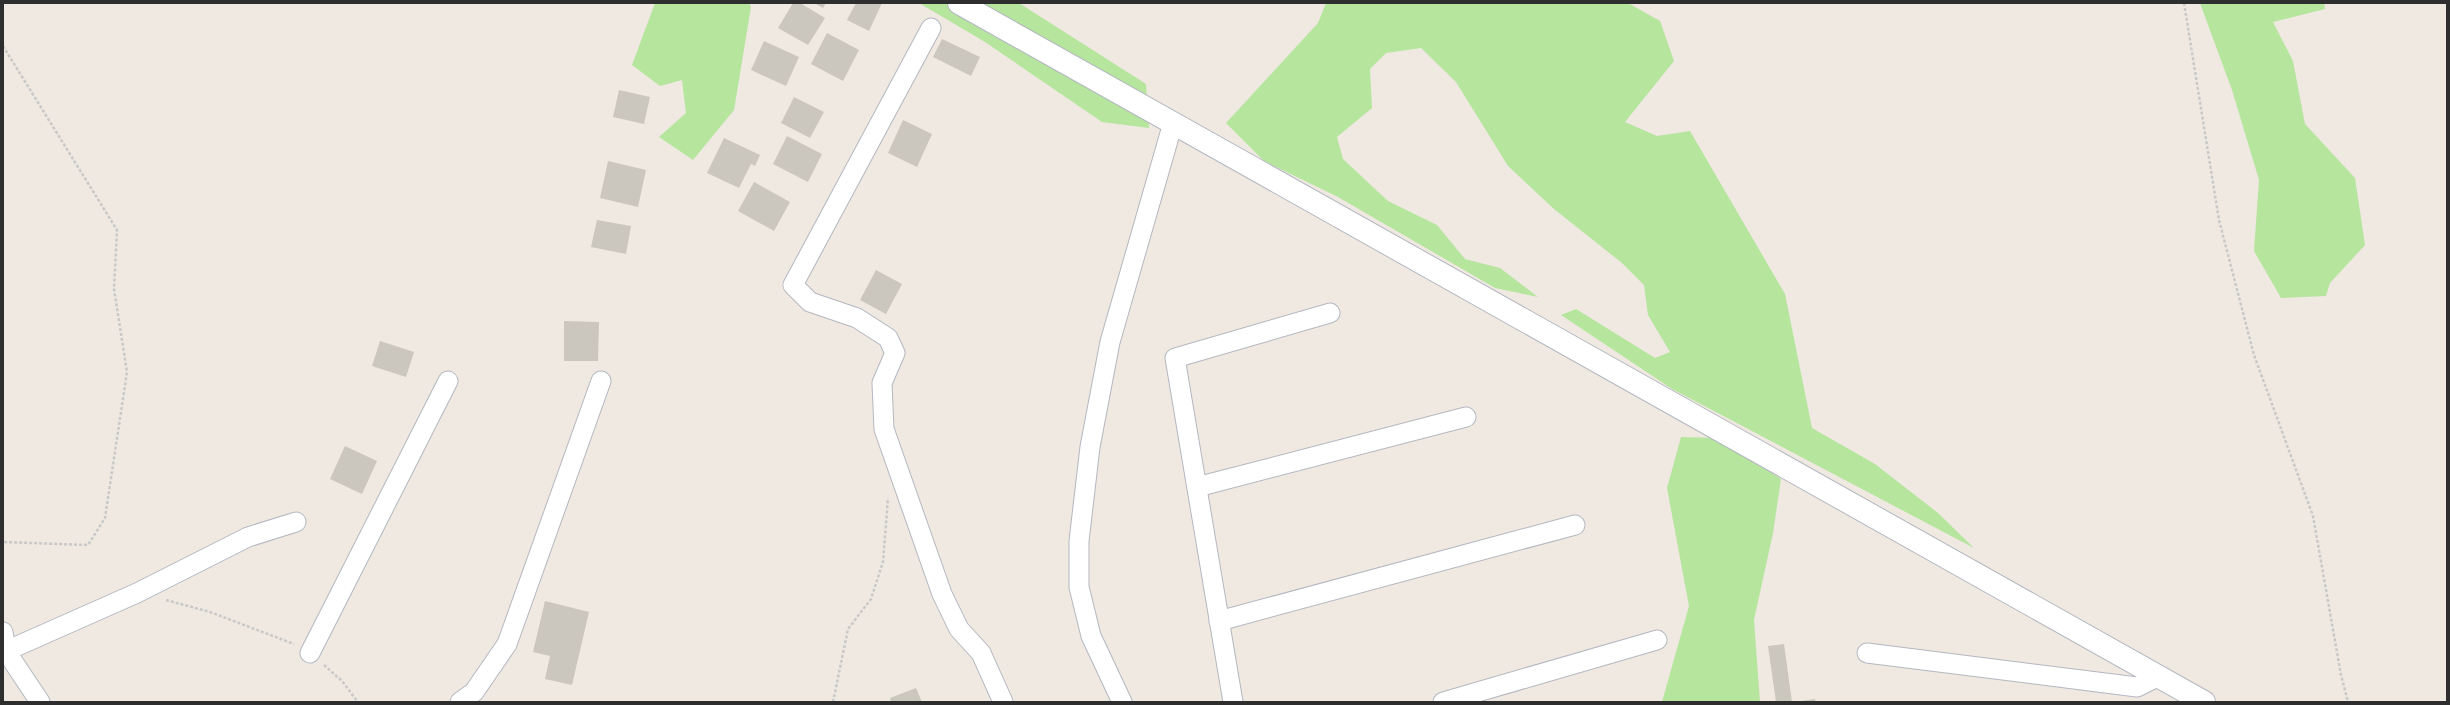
<svg xmlns="http://www.w3.org/2000/svg" width="2450" height="705" font-family="'DejaVu Sans',sans-serif">
	<style>
		.green { fill: #b6e59e }
		.building { fill: #cbc7bf }
		.lines { fill: none; stroke-linecap: round; stroke-linejoin: round }
		.street-casing { stroke: #b4b7c1; stroke-width: 21 }
		.secondary-casing { stroke: #b4b7c1; stroke-width: 24 }
		.path { stroke: #c9c9c9; stroke-width: 2.5; stroke-dasharray: 3 2; stroke-linecap: butt }
		.street { stroke: #fff; stroke-width: 19 }
		.secondary { stroke: #fff; stroke-width: 22 }
	</style>
	<rect width="100%" height="100%" fill="#efe9e1"/>
	<!-- green -->
	<g class="green">
		<polygon points="655,3 749,3 751,7 734,110 693,160 659,137 686,113 682,80 660,86 632,65"/>
		<polygon points="919,3 1019,3 1146,84 1149,128 1102,122 985,42"/>
		<polygon points="1326,3 1628,3 1660,21 1674,61 1625,122 1657,136 1690,131 1785,294 1812,428 1875,464 1938,513 1974,548 1672,389 1561,315 1576,309 1655,358 1670,352 1648,315 1644,285 1622,263 1554,209 1508,166 1456,82 1421,48 1386,53 1370,69 1372,108 1337,137 1343,159 1388,201 1437,225 1465,259 1500,268 1538,297 1495,288 1338,197 1264,161 1226,123 1318,23"/>
		<polygon points="2200,3 2324,3 2325,9 2273,22 2293,61 2305,124 2355,178 2365,245 2330,283 2326,296 2281,298 2254,251 2259,180 2232,90"/>
		<polygon points="1681,437 1718,438 1781,479 1773,533 1754,620 1760,702 1662,702 1689,606 1667,488"/>
	</g>
	<!-- building -->
	<g class="building">
		<polygon points="793,3 800,3 825,18 808,45 778,28"/>
		<polygon points="814,3 826,3 823,8"/>
		<polygon points="856,3 882,3 869,31 847,20"/>
		<polygon points="827,33 859,50 843,81 811,64"/>
		<polygon points="942,39 980,57 971,76 933,57"/>
		<polygon points="764,41 799,57 786,86 751,70"/>
		<polygon points="619,90 650,97 644,124 613,117"/>
		<polygon points="794,97 824,112 810,138 781,123"/>
		<polygon points="903,120 932,134 917,167 888,153"/>
		<polygon points="787,136 822,154 808,182 773,164"/>
		<polygon points="724,138 760,155 755,166 751,164 739,188 707,173"/>
		<polygon points="608,161 646,170 638,207 600,198"/>
		<polygon points="754,182 790,202 774,231 738,211"/>
		<polygon points="597,220 631,226 626,254 591,247"/>
		<polygon points="876,270 902,284 886,314 860,300"/>
		<polygon points="564,321 599,322 598,361 564,361"/>
		<polygon points="380,341 414,352 406,377 372,366"/>
		<polygon points="345,446 377,461 362,494 330,479"/>
		<polygon points="545,601 589,612 572,685 545,679 550,656 533,652"/>
		<polygon points="1784,644 1792,702 1776,702 1768,646"/>
		<polygon points="916,688 922,702 891,702 890,698"/>
		<polygon points="1815,699 1816,702 1801,702 1801,701"/>
	</g>
	<g class="lines">
		<defs>
			<g id="street">
				<polyline points="931,28 793,285 810,302 857,318 888,338 895,353 882,383 884,429 942,594 959,629 981,653 1003,702"/>
				<polyline points="1197,487 1466,417"/>
				<polyline points="1219,621 1575,525"/>
				<polyline points="3,632 6,651 40,702"/>
				<polyline points="6,651 137,593 248,537 296,522"/>
				<polyline points="310,653 448,381"/>
				<polyline points="1867,653 2137,687 2159,676"/>
				<polyline points="460,702 474,692 507,644 601,381"/>
				<polyline points="1122,702 1091,636 1079,587 1079,541 1090,447 1110,342 1173,123"/>
				<polyline points="1233,702 1175,358 1330,313"/>
				<polyline points="1443,702 1657,640"/>
			</g>
			<polyline id="secondary" points="959,3 2204,702"/>
		</defs>
		<!-- street casing -->
		<use href="#street" class="street-casing"/>
		<!-- secondary casing -->
		<use href="#secondary" class="secondary-casing"/>
		<!-- path -->
		<g class="path">
			<polyline points="2184,3 2219,220 2254,355 2313,516 2341,675 2348,702"/>
			<polyline points="3,46 117,230 114,289 127,372 105,518 88,545 3,542"/>
			<polyline points="166,600 210,612 294,644"/>
			<polyline points="324,665 342,681 358,702"/>
			<polyline points="833,702 848,629 871,599 883,562 888,498"/>
		</g>
		<!-- street -->
		<use href="#street" class="street"/>
		<!-- secondary -->
		<use href="#secondary" class="secondary"/>
	</g>
	<!-- border -->
	<rect width="2450" height="705" fill="none" stroke="#2e2e2e" stroke-width="8"/>
</svg>
